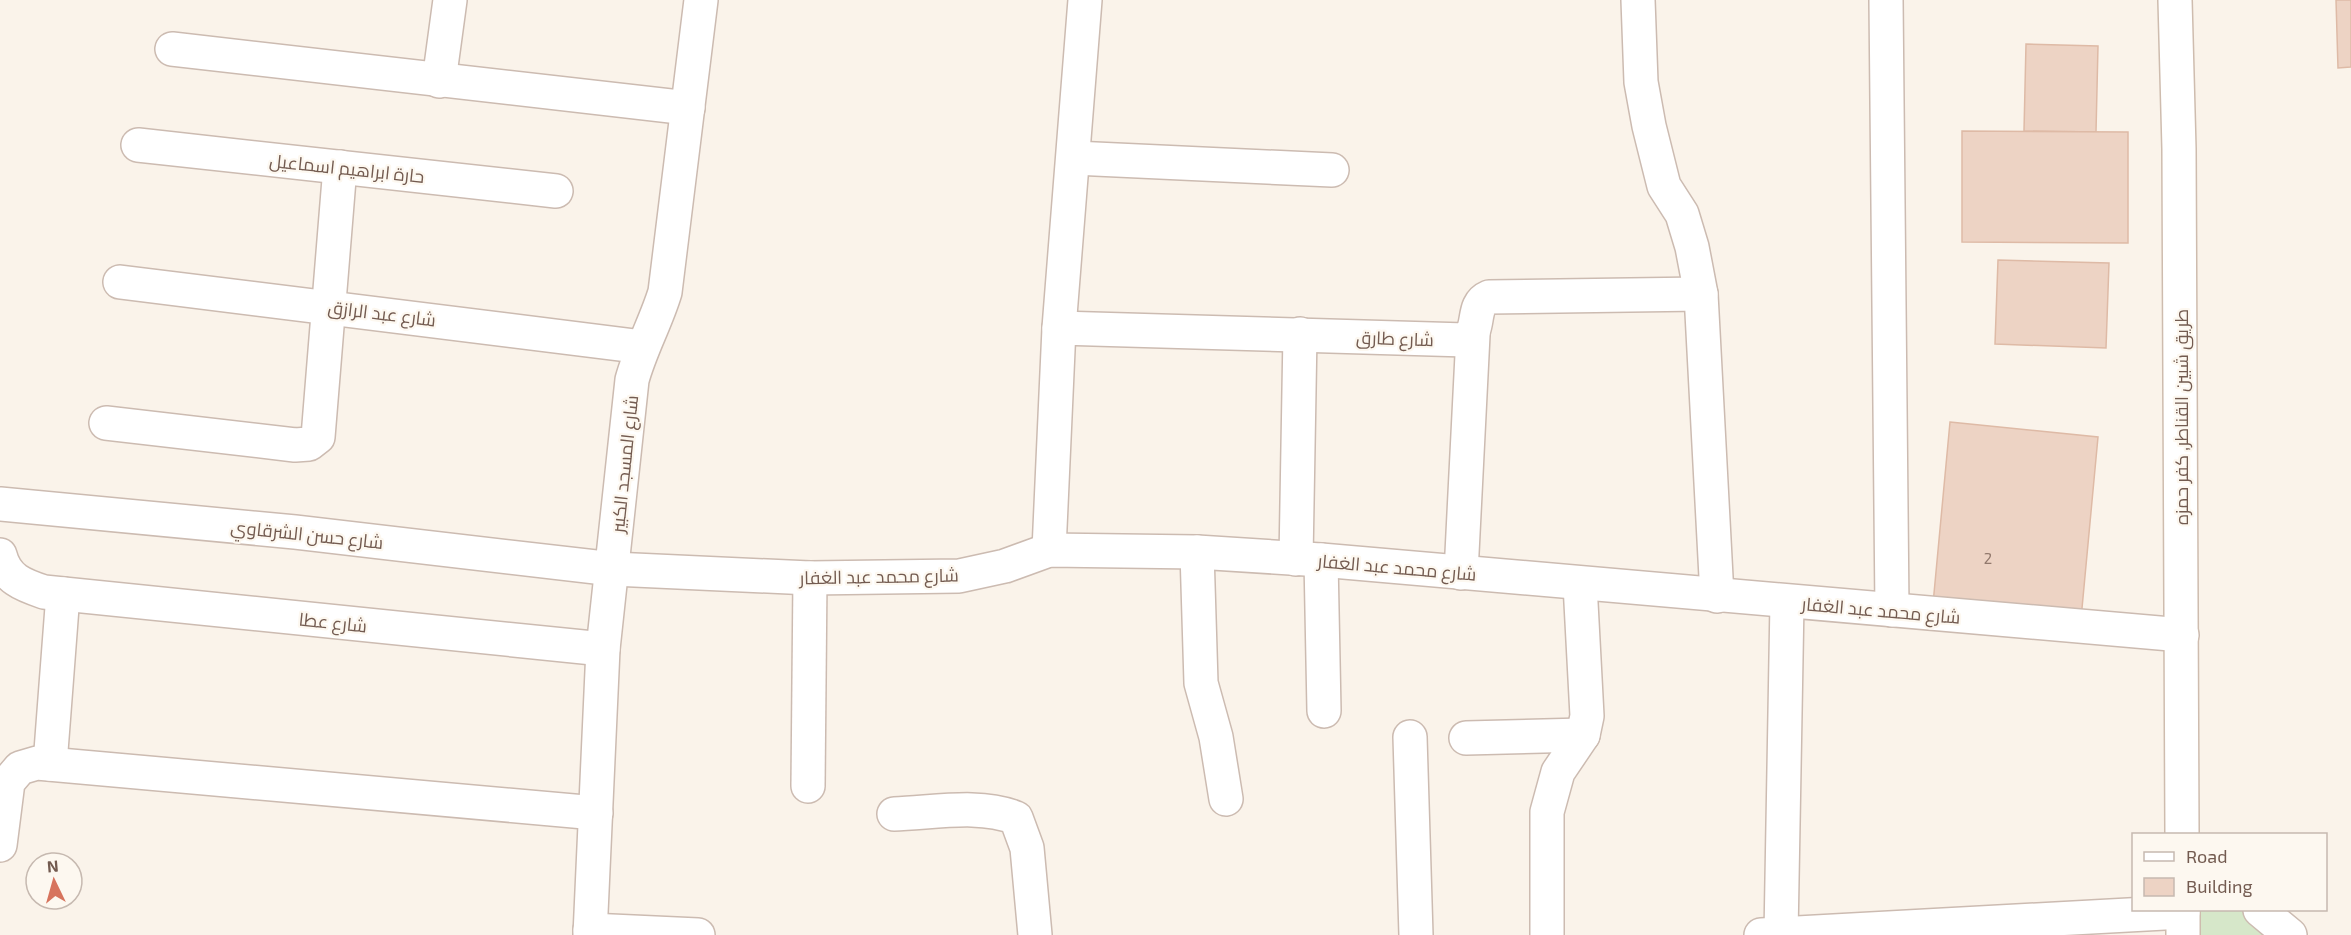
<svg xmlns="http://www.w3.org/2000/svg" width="2351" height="935" font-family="'Exo 2',Cairo,sans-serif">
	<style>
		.green { fill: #d6e7c9 }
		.building { fill: #edd3c4; stroke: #debaa6; stroke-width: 1.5 }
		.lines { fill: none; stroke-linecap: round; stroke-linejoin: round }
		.street-casing { stroke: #ccbbb1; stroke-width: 36 }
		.secondary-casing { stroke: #cebcae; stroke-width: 36 }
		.street { stroke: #fff; stroke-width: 33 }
		.secondary { stroke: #fff; stroke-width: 33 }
		.labels { text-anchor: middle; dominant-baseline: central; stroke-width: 4.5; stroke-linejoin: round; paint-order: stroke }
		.number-label { font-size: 15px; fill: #92796d }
		.street-label { font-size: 18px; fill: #735b50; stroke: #fdf8f0 }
	</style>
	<rect width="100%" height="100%" fill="#faf3ea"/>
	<!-- green -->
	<polygon class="green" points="2186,910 2260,910 2290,935 2187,935"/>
	<!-- building -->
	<g class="building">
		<polygon points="2336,0 2351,0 2351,67 2338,68"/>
		<polygon points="2026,44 2098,46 2096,132 2024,131"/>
		<polygon points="1962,131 2128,132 2128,243 1962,242"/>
		<polygon points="1998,260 2109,263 2106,348 1995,344"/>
		<polygon points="1950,422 2098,437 2081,619 1933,604"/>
	</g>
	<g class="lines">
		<defs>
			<g id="street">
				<polyline points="1638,0 1641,82 1649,126 1664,186 1682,214 1692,247 1701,294 1717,596"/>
				<polyline points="1886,0 1892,610"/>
				<polyline points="172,49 688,108"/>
				<polyline points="439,81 450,0"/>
				<polyline points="138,145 556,191"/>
				<polyline points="1074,158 1332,170"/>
				<polyline points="120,282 643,347"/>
				<path d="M1059,328L1466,340C1482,329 1470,305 1489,297L1701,294"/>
				<polyline points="106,423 295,445 309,444 318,437 340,167"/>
				<polyline points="0,504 295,532 613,569 810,578 959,576 1005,566 1049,550 1197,552 1321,560 2182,635"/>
				<polyline points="1049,550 1059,328 1085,0"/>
				<polyline points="1197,552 1201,683 1216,737 1226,799"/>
				<path d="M0,555C6,579 23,585 44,592L603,649"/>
				<polyline points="1296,559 1300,334"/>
				<polyline points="1321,560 1324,711"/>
				<polyline points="1461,573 1473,335"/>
				<polyline points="1410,737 1416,935"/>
				<polyline points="1466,738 1583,735"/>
				<polyline points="50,764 63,594"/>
				<polyline points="808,786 810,578"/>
				<path d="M894,814C932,813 980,803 1016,818L1027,848L1035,935"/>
				<polyline points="0,845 8,782 20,768 37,763 596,813"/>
				<polyline points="2260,910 2290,935"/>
				<polyline points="590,930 698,935"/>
				<path d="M590,935L603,649L632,380C640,350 656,322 665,292L701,0"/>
				<polyline points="1547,935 1547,812 1558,772 1583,735 1587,716 1580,584"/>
				<polyline points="1761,935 2183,912"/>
				<polyline points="1781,935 1787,602"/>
			</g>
			<g id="secondary">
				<polyline points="2175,0 2179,149 2182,834"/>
				<polyline points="2183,910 2183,935"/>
			</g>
		</defs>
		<!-- street casing -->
		<use href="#street" class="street-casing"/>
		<!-- secondary casing -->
		<use href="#secondary" class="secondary-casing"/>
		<!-- street -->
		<use href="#street" class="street"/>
		<!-- secondary -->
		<use href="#secondary" class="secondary"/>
	</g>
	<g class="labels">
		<!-- number labels -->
		<g class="number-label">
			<text x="1988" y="558">2</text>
		</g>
		<!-- street labels -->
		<g class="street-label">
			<text transform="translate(347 168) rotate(6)">حارة ابراهيم اسماعيل</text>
			<text transform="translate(382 313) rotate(7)">شارع عبد الرازق</text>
			<text transform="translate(1395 338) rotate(2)">شارع طارق</text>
			<text transform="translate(2181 417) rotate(-90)">طريق شبين القناطر, كفر حمزه</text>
			<text transform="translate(624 464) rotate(-84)">شارع المسجد الكبير</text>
			<text transform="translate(307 534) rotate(6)">شارع حسن الشرقاوي</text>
			<text transform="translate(1397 567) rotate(5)">شارع محمد عبد الغفار</text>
			<text transform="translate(879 576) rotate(-1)">شارع محمد عبد الغفار</text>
			<text transform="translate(1881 610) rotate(5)">شارع محمد عبد الغفار</text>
			<text transform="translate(333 622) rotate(6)">شارع عطا</text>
		</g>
	</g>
	<!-- legend -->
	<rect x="2132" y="833" width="195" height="78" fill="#fdf8f0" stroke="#c6b9b0" stroke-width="1.5"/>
	<rect x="2144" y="852" width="30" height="9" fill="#ffffff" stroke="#c6b9b0" stroke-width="1.5"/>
	<text x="2186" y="863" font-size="18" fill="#735b50">Road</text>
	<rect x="2144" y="878" width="30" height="18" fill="#edd3c4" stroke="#c6b9b0" stroke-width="1.5"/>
	<text x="2186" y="893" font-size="18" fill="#735b50">Building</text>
	<!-- north arrow -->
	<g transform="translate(54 881) rotate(355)"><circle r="28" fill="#fdf8f0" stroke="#c6b9b0" stroke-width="1.5"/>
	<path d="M0-4.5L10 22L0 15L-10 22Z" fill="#d7745d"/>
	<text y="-9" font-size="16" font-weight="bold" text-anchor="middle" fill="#735b50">N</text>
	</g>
</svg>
